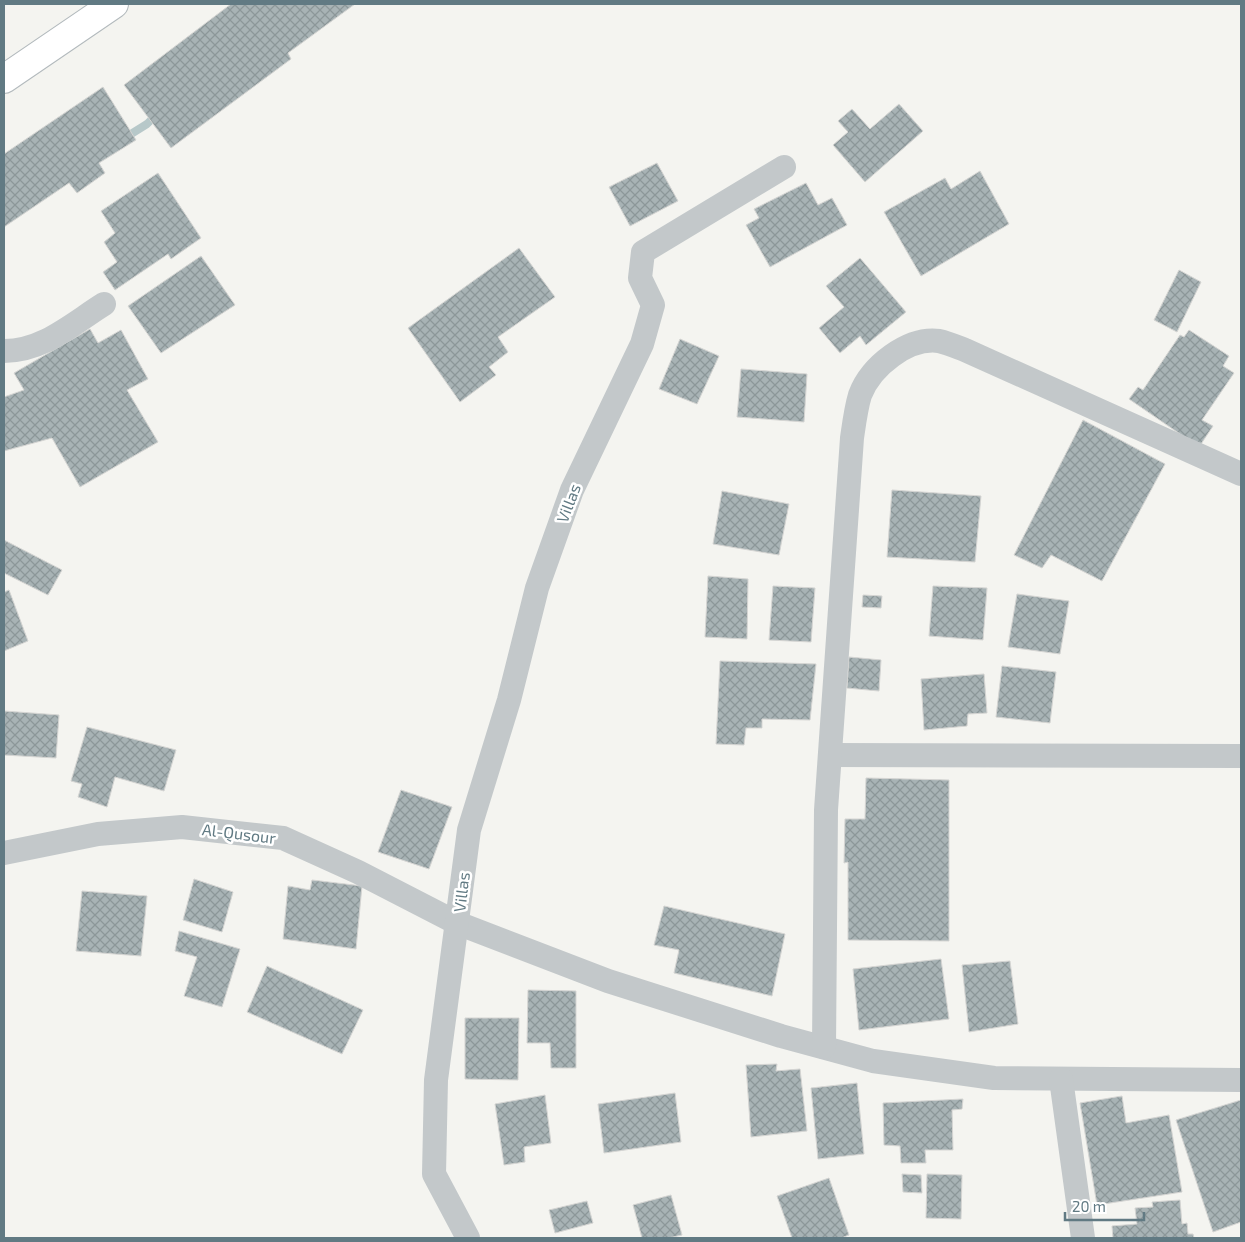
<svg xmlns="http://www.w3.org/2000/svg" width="1245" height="1242" font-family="'Exo 2',sans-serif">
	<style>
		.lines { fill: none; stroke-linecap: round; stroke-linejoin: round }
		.stream { stroke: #b7c8c9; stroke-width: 8 }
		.building { fill: url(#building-cross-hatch); stroke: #d5d5d3 }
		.secondary-casing { stroke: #b3babd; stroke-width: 30 }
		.street { stroke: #c3c8ca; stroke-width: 24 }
		.secondary { stroke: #fff; stroke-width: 28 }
		.labels { text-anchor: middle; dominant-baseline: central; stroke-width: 5; stroke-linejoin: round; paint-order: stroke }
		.street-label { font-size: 16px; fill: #617a83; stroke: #fff }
	</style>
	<defs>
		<pattern id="building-cross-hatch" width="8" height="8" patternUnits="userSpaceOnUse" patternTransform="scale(1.25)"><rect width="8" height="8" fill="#a8b3b5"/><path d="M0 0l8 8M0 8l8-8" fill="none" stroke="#8c9799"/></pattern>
	</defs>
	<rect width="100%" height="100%" fill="#f4f4f0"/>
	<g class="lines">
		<!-- stream -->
		<polyline class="stream" points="123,139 147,124 156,115"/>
	</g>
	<!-- building -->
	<g class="building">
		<polygon points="231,4 355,4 288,53 291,59 171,148 124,85"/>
		<polygon points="103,87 136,140 99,163 105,173 77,193 69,183 4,227 4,154"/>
		<polygon points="899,104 923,131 865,182 833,145 848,132 838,121 852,109 870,129"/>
		<polygon points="657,163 678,201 630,226 609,187"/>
		<polygon points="980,171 1009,224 921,276 884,212 945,178 951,189"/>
		<polygon points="158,173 201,238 171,259 168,254 115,290 103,272 117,262 104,242 115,233 101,211"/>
		<polygon points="806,183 818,205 832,198 847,225 770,267 746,225 759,218 754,209"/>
		<polygon points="519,248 555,297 498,337 508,352 489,367 496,375 460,402 408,328"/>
		<polygon points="201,256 235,305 161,353 128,306"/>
		<polygon points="860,258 906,312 866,345 860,336 840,353 819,328 844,307 826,286"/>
		<polygon points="1179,270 1201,282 1177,332 1154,320"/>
		<polygon points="90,329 98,343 121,330 148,379 127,390 158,442 80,487 52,438 4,451 4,397 24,390 14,373"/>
		<polygon points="1189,330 1229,356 1223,366 1234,373 1202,420 1213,426 1199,447 1129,399 1138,387 1143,390 1180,335 1184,337"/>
		<polygon points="680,339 719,356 697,404 659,389"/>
		<polygon points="741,369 807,374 804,422 737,417"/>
		<polygon points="1083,420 1165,464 1102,581 1051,555 1042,568 1014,555"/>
		<polygon points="892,490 981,496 975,562 887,557"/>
		<polygon points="722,491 789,504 779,555 713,544"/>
		<polygon points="4,540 62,570 48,595 4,573"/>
		<polygon points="708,576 748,579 747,639 705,637"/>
		<polygon points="773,586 815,588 811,642 769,640"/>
		<polygon points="933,586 987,588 983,640 929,636"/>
		<polygon points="9,590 28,641 4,651 4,592"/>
		<polygon points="1017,594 1069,601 1060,654 1008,647"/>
		<polygon points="863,595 882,596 881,608 862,607"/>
		<polygon points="849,657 881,660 879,691 847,688"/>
		<polygon points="720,661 816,664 810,720 762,719 762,728 746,728 744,745 716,744"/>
		<polygon points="1002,666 1056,672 1050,723 996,717"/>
		<polygon points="984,674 987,713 968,714 967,726 924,730 921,679"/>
		<polygon points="4,711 59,715 56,758 4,755"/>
		<polygon points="87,727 176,750 164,791 115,777 107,807 78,797 82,784 71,781"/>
		<polygon points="866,778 949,780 949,941 848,940 848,862 844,863 845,819 865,819"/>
		<polygon points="401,790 452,807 429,869 378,852"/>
		<polygon points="194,879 233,892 222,932 183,920"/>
		<polygon points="312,880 362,886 356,949 283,939 288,886 310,890"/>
		<polygon points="82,891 147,896 141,956 76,951"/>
		<polygon points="664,906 785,934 772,996 674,973 679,950 654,945"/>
		<polygon points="179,931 240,949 222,1007 184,996 197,957 175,951"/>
		<polygon points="941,959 949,1019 859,1030 853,969"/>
		<polygon points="1010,961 1018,1024 969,1032 962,965"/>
		<polygon points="267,966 363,1010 342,1054 247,1012"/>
		<polygon points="528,990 576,991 576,1068 551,1068 550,1043 527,1043"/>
		<polygon points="465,1018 519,1018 518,1080 465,1079"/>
		<polygon points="777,1064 776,1071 800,1069 807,1131 751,1137 746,1065"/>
		<polygon points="857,1083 864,1154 818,1159 811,1088"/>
		<polygon points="675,1093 681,1142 604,1153 598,1104"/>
		<polygon points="545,1095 551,1143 524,1147 525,1162 504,1165 495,1104"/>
		<polygon points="1122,1096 1126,1123 1169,1115 1182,1192 1097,1205 1080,1103"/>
		<polygon points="963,1099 962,1109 952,1110 953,1150 925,1150 926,1163 901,1163 900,1146 884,1145 883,1103"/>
		<polygon points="1241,1100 1241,1222 1213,1232 1176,1120"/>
		<polygon points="902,1174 921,1175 922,1193 903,1192"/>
		<polygon points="927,1174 962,1175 961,1219 926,1218"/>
		<polygon points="829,1178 849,1235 841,1238 792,1238 777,1196"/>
		<polygon points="671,1195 682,1235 668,1238 642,1238 633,1205"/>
		<polygon points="1180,1200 1182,1224 1187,1223 1188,1234 1193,1234 1194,1238 1113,1238 1112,1226 1137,1224 1135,1208 1153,1207 1152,1202"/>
		<polygon points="587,1201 593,1223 555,1233 549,1210"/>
	</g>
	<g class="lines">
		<defs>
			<polyline id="secondary" points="4,79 114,4"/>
		</defs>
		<!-- secondary casing -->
		<use href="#secondary" class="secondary-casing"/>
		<!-- street -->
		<g class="street">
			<path d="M4,351C43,351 72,324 104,304"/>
			<polyline points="830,755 1241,756"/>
			<polyline points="4,853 98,834 182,827 283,838 358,872 457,923 608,981 781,1036 873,1061 994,1078 1241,1080"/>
			<path d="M824,1047L826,810L852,438C854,424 856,408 860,395C871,366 908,337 939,341C948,343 957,347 965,350L1241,474"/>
			<polyline points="1061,1079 1083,1238"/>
			<polyline points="468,1238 434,1174 436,1080 469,830 509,700 537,588 572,490 642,344 653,305 640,278 643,252 784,167"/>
		</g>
		<!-- secondary -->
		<use href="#secondary" class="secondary"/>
	</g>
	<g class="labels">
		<!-- street labels -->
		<g class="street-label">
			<text transform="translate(568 503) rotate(-69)">Villas</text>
			<text transform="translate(239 833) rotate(7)">Al-Qusour</text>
			<text transform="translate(461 892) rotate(-83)">Villas</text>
		</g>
	</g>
	<!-- border -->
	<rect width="1245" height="1242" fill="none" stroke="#617a83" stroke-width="10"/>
	<!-- scale -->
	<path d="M1065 1212v8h79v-8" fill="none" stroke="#617a83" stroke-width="2.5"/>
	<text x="1072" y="1212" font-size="15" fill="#617a83" stroke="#ffffff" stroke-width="4" paint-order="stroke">20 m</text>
</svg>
